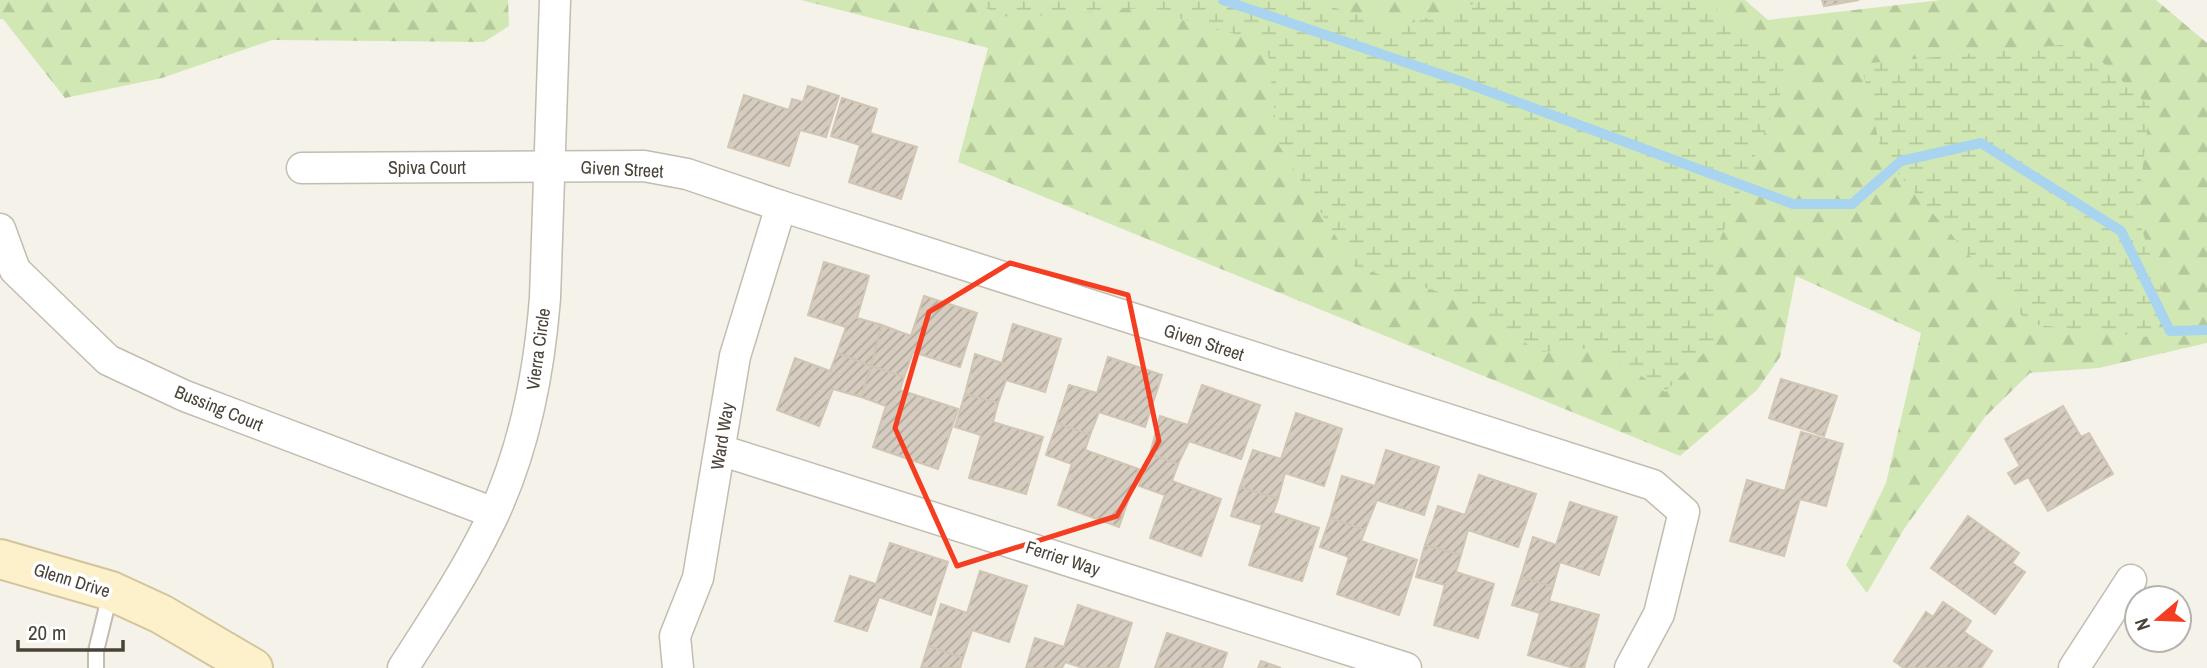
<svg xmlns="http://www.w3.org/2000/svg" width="2207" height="668" font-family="'Archivo Narrow',sans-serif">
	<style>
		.forest { fill: url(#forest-firs) }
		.wetland { fill: url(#wetland-marsh) }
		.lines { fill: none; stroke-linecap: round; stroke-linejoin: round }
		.stream { stroke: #a9d4ef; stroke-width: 10 }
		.building { fill: url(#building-hatch); stroke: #d1c5b3; stroke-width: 2 }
		.lane-casing { stroke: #c3bcb0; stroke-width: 18 }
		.street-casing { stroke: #c3bcb0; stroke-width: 33 }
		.secondary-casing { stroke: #d3c49b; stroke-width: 42 }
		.lane { stroke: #fff; stroke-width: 14 }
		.street { stroke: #fff; stroke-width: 30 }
		.secondary { stroke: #fdf1cc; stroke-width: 38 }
		.marked { fill: none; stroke: #f53e21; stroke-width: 5; stroke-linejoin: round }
		.labels { text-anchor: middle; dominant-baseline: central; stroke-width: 7; stroke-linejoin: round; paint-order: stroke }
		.street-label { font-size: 18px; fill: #494238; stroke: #fff }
	</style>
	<defs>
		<pattern id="forest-firs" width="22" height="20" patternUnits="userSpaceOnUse" patternTransform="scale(1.75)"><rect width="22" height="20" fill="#d1e8b5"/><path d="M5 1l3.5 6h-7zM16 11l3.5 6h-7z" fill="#b5c89c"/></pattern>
		<pattern id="wetland-marsh" width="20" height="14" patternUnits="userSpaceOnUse" patternTransform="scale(1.75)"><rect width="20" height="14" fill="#d1e8b5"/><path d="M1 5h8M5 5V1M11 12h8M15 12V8" fill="none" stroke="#b5c89c"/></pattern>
		<pattern id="building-hatch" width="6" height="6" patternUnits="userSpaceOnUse" patternTransform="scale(1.75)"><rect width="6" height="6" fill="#d6cdc0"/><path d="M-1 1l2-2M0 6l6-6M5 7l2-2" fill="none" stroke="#b0a89d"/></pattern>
	</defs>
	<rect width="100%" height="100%" fill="#f5f2ea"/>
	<!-- forest -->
	<g class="forest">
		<polygon points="0,0 508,0 509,26 484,42 272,40 162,78 65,98 3,19 0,19"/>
		<polygon points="801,0 1745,0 1768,20 1941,0 2156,0 2207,43 2207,343 2099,368 2030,373 1985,417 1904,529 1867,593 1846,565 1886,483 1921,333 1796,276 1780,357 1757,390 1680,456 958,162 988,48"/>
	</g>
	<!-- wetland -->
	<g class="wetland">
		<polygon points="966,0 1315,0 1341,10 1401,26 1486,0 1713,0 1719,12 1790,71 1714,254 1714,343 1665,392 1600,348 1538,352 1466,300 1355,267 1278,144 1267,43 1142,8 1010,18"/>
		<polygon points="2082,43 2150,107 2137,215 2166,301 2146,337 2029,324 1882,155 1861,64"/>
	</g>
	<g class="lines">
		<!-- stream -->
		<polyline class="stream" points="1223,0 1463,82 1793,204 1852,204 1901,161 1981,143 2121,231 2170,331 2207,330"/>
	</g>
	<!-- building -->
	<g class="building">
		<polygon points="1822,0 1859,0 1824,6"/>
		<polygon points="808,86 839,96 826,137 800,130 789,166 728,147 744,95 789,110 792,99 803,102"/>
		<polygon points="842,98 877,109 870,133 917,147 901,199 849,182 860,145 831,136"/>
		<polygon points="824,262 869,276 857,318 882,325 871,366 837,353 846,327 808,315"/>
		<polygon points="924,296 977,313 960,367 913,352 904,377 871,366 882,325 911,336"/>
		<polygon points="1013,324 1061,339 1045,392 1006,380 998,403 965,394 975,354 1002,363"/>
		<polygon points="837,353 871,366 861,397 833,389 819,426 777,410 795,358 830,371"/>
		<polygon points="1108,357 1162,375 1145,427 1099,412 1090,435 1057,423 1069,385 1097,393"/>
		<polygon points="871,366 904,377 900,390 958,409 938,469 873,447 886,406 861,397"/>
		<polygon points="1781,379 1837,396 1824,436 1769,418"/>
		<polygon points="1202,385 1260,405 1241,459 1189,441 1178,464 1150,454 1160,416 1188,425"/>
		<polygon points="965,394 998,403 993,422 1043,437 1026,494 969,478 981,435 955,427"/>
		<polygon points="2063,406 2081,437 2089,433 2113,474 2048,511 2028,477 2015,484 2008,473 2020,466 2005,439"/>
		<polygon points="1296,413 1342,429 1324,486 1285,473 1278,499 1240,487 1253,450 1281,459"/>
		<polygon points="1057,423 1090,435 1085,450 1139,469 1119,527 1058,505 1072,464 1046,455"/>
		<polygon points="1801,432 1843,444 1826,506 1800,499 1784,556 1730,541 1747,480 1785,491"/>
		<polygon points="1386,450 1439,467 1424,515 1377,500 1365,530 1330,518 1342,476 1375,486"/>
		<polygon points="1150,454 1178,464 1172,481 1221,499 1201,556 1150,538 1165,495 1139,486"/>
		<polygon points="1479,475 1536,494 1518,547 1468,530 1461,555 1425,545 1438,506 1465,515"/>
		<polygon points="1240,487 1278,499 1273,513 1319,528 1302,581 1249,565 1262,525 1231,516"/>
		<polygon points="1570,502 1617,517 1599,575 1560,562 1553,587 1521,577 1533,537 1556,545"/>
		<polygon points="1968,516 2019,553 2012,563 2025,572 1995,614 1931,568"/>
		<polygon points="1330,518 1365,530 1361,541 1417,560 1399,615 1337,594 1349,557 1320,547"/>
		<polygon points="890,543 948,562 931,615 879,597 867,631 835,621 850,576 876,584"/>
		<polygon points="1425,545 1461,555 1456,572 1494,584 1478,638 1434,625 1445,585 1416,577"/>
		<polygon points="980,571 1027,586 1009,642 972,630 963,658 928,646 941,604 967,613"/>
		<polygon points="1521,577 1553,587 1549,601 1599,615 1584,668 1574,668 1528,655 1540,613 1512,605"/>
		<polygon points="1943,602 1971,621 1964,632 1992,651 1981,668 1904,668 1894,661 1926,612 1933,617"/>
		<polygon points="1078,605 1132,623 1118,668 1083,668 1065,662 1062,668 1026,668 1035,638 1064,647"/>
		<polygon points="1167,633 1227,653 1222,668 1155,668"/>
		<polygon points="928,646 963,658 960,668 921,668"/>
		<polygon points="1261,661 1281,668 1258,668"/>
	</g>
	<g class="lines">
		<defs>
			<polyline id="lane" points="96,668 96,651 110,594"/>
			<g id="street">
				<polyline points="302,168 644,166 687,174 781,206 1653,485 1684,512 1659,614 1630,668"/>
				<polyline points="0,229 15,270 108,360 185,396 494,513"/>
				<polyline points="720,450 1406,668"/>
				<path d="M403,668C433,621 464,575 488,526C523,456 539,375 545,298L555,0"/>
				<polyline points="678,668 675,636 698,578 735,356 781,206"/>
				<polyline points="2074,668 2131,580"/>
			</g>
			<polyline id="secondary" points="0,559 111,591 161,614 253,668"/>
		</defs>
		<!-- lane casing -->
		<use href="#lane" class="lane-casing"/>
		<!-- street casing -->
		<use href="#street" class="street-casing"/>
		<!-- secondary casing -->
		<use href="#secondary" class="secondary-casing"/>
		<!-- lane -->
		<use href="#lane" class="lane"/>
		<!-- street -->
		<use href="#street" class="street"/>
		<!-- secondary -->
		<use href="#secondary" class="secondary"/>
	</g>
	<!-- marked area -->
	<path class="marked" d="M1010,263L1128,295L1159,441L1117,516L957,566L895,428L929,312Z"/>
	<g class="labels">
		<!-- street labels -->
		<g class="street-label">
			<text x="427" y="167">Spiva Court</text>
			<text transform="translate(622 169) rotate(3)">Given Street</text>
			<text transform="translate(1204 342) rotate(18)">Given Street</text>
			<text transform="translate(538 349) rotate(-82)">Vierra Circle</text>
			<text transform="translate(219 408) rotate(22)">Bussing Court</text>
			<text transform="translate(722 436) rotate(-81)">Ward Way</text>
			<text transform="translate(1063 558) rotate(18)">Ferrier Way</text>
			<text transform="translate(72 580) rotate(17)">Glenn Drive</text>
		</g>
	</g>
	<!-- north arrow -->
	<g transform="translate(2158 619) rotate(251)"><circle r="33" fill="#ffffff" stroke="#b6b3af" stroke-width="2"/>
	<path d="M0-5L12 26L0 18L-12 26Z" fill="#f53e21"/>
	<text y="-10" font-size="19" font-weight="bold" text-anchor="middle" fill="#494238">N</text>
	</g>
	<!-- scale -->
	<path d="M18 640v10h105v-10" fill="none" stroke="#494238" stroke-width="3.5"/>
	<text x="28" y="640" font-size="21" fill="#494238" stroke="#ffffff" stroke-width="5" paint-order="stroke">20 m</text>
</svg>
